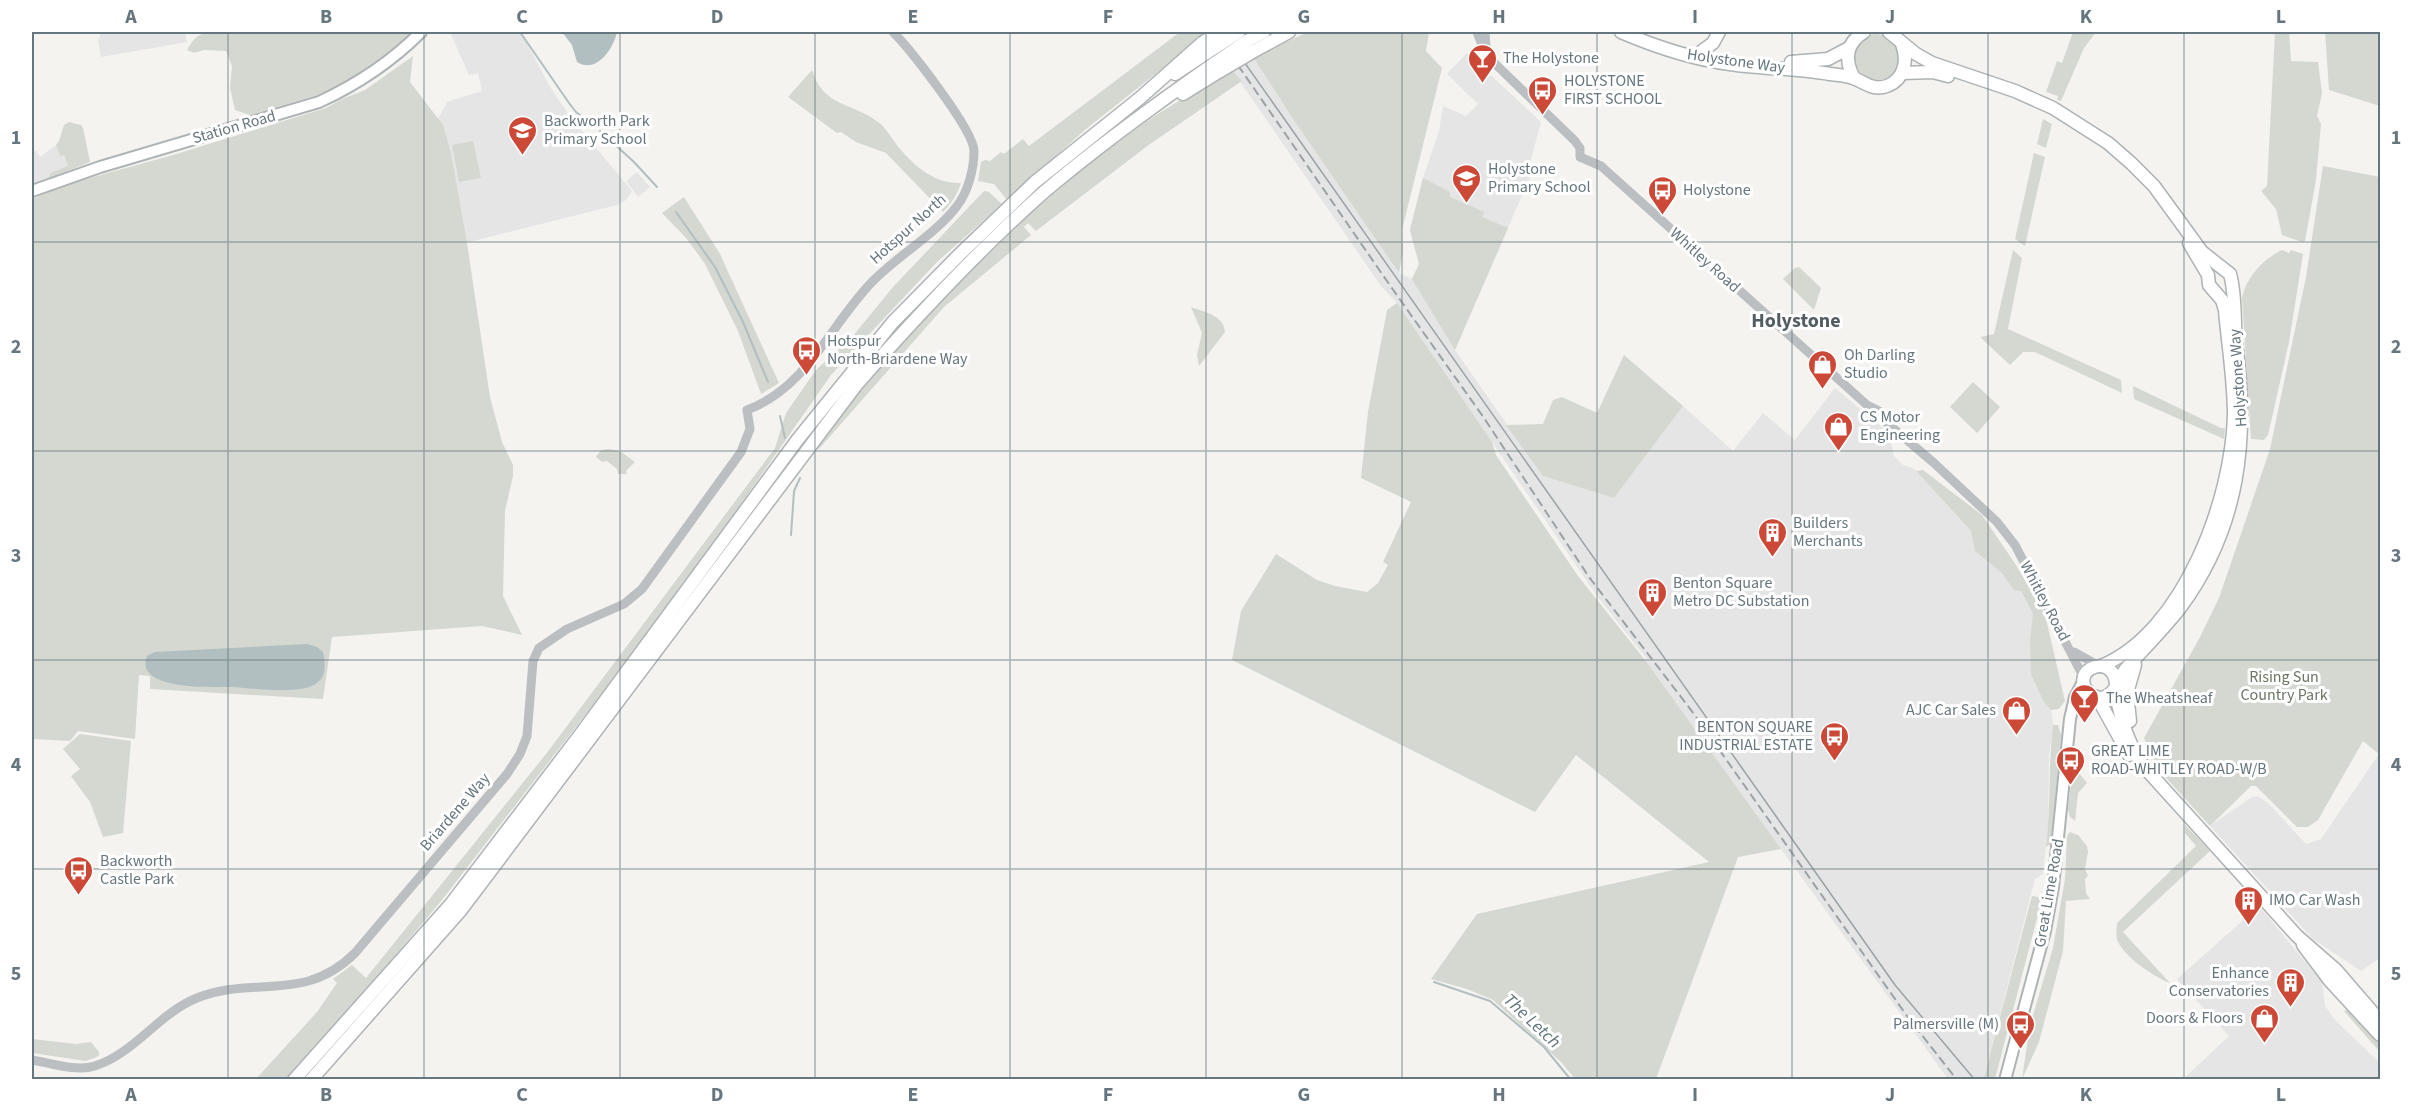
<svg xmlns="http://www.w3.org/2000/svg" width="2412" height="1111" font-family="'Source Sans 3',sans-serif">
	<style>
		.built { fill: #e4e5e4 }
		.green { fill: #d4d8d0 }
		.water { fill: #b1bfc1 }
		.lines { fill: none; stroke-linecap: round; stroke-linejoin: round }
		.stream { stroke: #b1bfc1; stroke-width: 2 }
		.secondary-casing { stroke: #aeb3b6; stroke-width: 14 }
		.primary-casing { stroke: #adb2b4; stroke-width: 15 }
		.trunk-casing { stroke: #afb3b5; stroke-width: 15 }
		.tertiary { stroke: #bbbfc2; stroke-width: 9 }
		.secondary { stroke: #fff; stroke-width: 10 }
		.primary { stroke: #fff; stroke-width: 12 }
		.trunk { stroke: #fff; stroke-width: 12 }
		.tram { stroke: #9ba2a6; stroke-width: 1.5 }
		.rail { stroke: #9ba2a6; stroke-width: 2; stroke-dasharray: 9 4.5; stroke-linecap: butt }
		.trunk-bridge-casing { stroke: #afb3b5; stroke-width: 15; stroke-linecap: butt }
		.trunk-bridge { stroke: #fff; stroke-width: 12 }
		.grid { fill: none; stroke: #66767e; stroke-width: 1.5; stroke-opacity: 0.55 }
		.labels { text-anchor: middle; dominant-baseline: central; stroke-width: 6; stroke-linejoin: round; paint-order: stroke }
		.poi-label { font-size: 16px; fill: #66767e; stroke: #fff; text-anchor: start }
		.street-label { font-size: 16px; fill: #66767e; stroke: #fff }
		.park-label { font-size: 16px; fill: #6a7664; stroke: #fff }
		.water-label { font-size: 18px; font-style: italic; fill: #62777b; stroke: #fff }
		.quarter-label { font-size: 20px; font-weight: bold; fill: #535e64; stroke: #fff }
		.neatline { fill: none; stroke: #66767e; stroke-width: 2 }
		.grid-label { font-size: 20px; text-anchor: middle; font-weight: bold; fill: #66767e }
	</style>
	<rect width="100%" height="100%" fill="#f4f3f0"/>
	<!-- built -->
	<g class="built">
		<polygon points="101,32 185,32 187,42 101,57 98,42"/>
		<polygon points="450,32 521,32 550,87 572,119 632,191 626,200 617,205 457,245 438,119 447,102 482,91 478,73 469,75"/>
		<polygon points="1467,53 1541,122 1529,167 1533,170 1455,350 1543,476 1614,498 1683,406 1733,451 1763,413 1795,440 1835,388 1889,433 1894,456 1903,465 1913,468 1971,531 2004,559 2041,629 2053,725 2049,755 2048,826 2043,874 2035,879 1984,1076 1986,1079 1948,1079 1645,662 1646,658 1597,596 1397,303 1381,286 1232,70 1253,57 1295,122 1399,273 1412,279 1419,264 1410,230 1423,178 1439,131 1443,106 1466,116 1478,104 1447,74"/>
		<polygon points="56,145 60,155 63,154 70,170 32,186 32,153 36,150 40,157"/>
		<polygon points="637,172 650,187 638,197 626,181"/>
		<polygon points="2379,754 2380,958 2361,971 2313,939 2210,826 2252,797 2257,796 2267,802 2306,844 2321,839"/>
		<polygon points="2259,906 2322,982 2325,1006 2335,1020 2380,1063 2380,1079 2183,1079 2229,1036 2177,979"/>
	</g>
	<!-- green -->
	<g class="green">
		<path d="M214,32L228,34L248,32H413L402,42L337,89L250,115L235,110L230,88L232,66L226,51L204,50L194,53L187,50C195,37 198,33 214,32Z"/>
		<polygon points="1180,32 1204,32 1206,34 1086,129 1007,200 994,184 978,181 981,162 985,160 990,161 1001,152 1004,154 1023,139 1029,146"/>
		<polygon points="1308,32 1429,32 1426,51 1442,68 1402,230 1403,252 1399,273 1295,122 1253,57"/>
		<polygon points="2073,32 2096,32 2084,48 2061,101 2057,100 2058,96 2046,92 2057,61 2062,63"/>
		<polygon points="2275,32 2289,32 2291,61 2318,62 2322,93 2317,116 2321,124 2316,180 2305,241 2302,242 2282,235 2276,209 2261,191 2267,186"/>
		<polygon points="2325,32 2380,32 2380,106 2329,90"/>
		<circle cx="1877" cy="57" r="23"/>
		<polygon points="413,56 410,82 443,125 451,153 467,243 490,397 502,442 513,465 513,476 505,511 503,596 522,635 482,626 332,637 323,699 150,689 150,676 139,675 135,739 78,731 70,741 32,739 32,199 68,184 173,155 326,108 342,99 365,90"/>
		<path d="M812,70C823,107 852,102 878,122C885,127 891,137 896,144C912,164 933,184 961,183C957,195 952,203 943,212L886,153L856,142L841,132L837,133L788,97Z"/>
		<polygon points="1232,70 1242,81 1150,144 1036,231 1028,223 1024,227 1031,235 944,307 818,450 822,437 918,323 1025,219 1092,161 1150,119 1223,73"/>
		<polygon points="2043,119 2052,124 2046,148 2037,144"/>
		<polygon points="69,122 81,125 83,128 90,162 48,179 51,173 68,166 64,155 60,156 56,145 59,141 64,125"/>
		<polygon points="473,141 481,178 459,182 452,145"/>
		<polygon points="2034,153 2045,157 2025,246 2015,239"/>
		<polygon points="2323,166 2380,177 2380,755 2363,741 2318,820 2308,827 2297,827 2256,786 2251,786 2210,826 2157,768 2144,738 2200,637 2219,598 2270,449 2306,277"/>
		<polygon points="1423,178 1450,192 1450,197 1484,212 1482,217 1508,228 1455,350 1412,279 1419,264 1410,230"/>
		<polygon points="984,191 989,192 1002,204 936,263 831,375 725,527 623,666 442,900 340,1021 287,1079 255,1080 317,1012 337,983 333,979 352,965 366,978 546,754 775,448 786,413 816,370 852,337 893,287"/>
		<polygon points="684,197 720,254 779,383 761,394 738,331 705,264 687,239 662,213"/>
		<polygon points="2013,250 2022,258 2008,329 2121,380 2122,393 2035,352 2023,352 2010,365 1980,337 1994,334"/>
		<path d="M2282,250L2289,253L2291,250L2303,254L2289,342L2268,435L2264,440L2251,439L2242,297C2247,277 2262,260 2282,250Z"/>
		<polygon points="1799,267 1821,288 1814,310 1783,279 1795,268"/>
		<polygon points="1397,303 1492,442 1496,455 1578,576 1645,660 1781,849 1738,857 1656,1079 1575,1079 1561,1062 1493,1000 1467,989 1431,979 1477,914 1709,862 1576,755 1535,812 1232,660 1241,611 1276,554 1317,580 1335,586 1367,592 1378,583 1388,565 1383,562 1411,502 1361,478 1368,412 1387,310"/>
		<path d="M1191,307C1204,312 1224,315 1225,332L1199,366L1197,355L1202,333Z"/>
		<polygon points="1624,355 1683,406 1614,498 1543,476 1506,425 1543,424 1553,400 1562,397 1597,413"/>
		<polygon points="1973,382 2000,407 1977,433 1950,407"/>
		<polygon points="2133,386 2221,428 2225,428 2224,439 2134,399"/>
		<polygon points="609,449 620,451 635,462 626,471 627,474 618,474 617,469 607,461 602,462 596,457 601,450"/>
		<polygon points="1923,470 1982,515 2016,565 2045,614 2065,701 2059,709 2051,710 2044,702 2031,674 2030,641 2033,614 2021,591 2014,590 2002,573 1975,551 1971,531 1916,471"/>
		<path d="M2053,725H2058L2061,735L2051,844L2046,847C2051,807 2048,766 2053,725Z"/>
		<polygon points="80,734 131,741 123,833 103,837 90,802 71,776 80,769 63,749"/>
		<polygon points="2079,773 2087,783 2078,793 2075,821 2070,817 2068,810 2072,776"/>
		<path d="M2185,825L2210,851L2123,932L2170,983C2154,977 2126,958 2118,942C2115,936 2117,929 2117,923L2196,846L2185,833Z"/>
		<polygon points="2070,832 2078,835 2087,846 2088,852 2085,869 2088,876 2085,879 2086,893 2090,899 2066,901 2063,951 2039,1042 2022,1079 2030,1025 2053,948 2065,879 2067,836"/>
		<polygon points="2032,896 2038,897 2041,903 1995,1079 1986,1079 1984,1077"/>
		<polygon points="2348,1010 2380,1043 2380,1052 2344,1011"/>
		<polygon points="32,1039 76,1044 91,1042 99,1052 99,1056 86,1061 32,1053"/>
	</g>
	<!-- water -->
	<g class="water">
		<path d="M562,32H617C613,50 596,74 577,62L572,45Z"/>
		<path d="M307,644L317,647L323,652C325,662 327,675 318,682C303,696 251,688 231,687C214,687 133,691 147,656L155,652Z"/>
	</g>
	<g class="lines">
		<!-- stream -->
		<g class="stream">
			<polyline points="520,32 569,103 576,112 591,124"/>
			<polyline points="600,131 634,162 657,187"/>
			<polyline points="676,212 715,267 743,322 768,382"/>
			<polyline points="780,416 785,438"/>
			<polyline points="791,535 794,491 800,478"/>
			<polyline points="1434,982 1490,1001 1544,1047 1571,1080"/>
		</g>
		<defs>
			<g id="secondary">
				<path d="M32,191L100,167L319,102C356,85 392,61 421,32"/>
				<polyline points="2005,1080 2045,931 2053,887 2070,719 2075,697 2083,682"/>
			</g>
			<g id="primary">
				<path d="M1621,32C1656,47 1692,59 1730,64C1763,69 1797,68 1830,74C1837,75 1846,75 1853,78C1865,82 1872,91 1887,86C1905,79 1908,60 1902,44"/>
				<path d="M1889,32L1916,54L1932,63L2015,91L2053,108L2108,143L2131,163L2154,186L2202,252L2230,274C2236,295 2234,320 2236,342C2249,439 2240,527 2180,608C2163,630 2143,649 2125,670C2121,677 2117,688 2110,694C2094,708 2072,681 2090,669C2097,665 2106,665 2112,672C2118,679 2116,694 2118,704C2123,727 2131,749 2145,768L2297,936L2336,970L2380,1021"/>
				<polyline points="1702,51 1713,43 1719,32"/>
				<polyline points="1791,62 1828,59 1849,48"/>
				<polyline points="1902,73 1933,72 1948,76"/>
				<path d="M1854,78C1844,60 1846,43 1864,32"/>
				<path d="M2101,666C2184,632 2232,498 2234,415C2234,380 2228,345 2225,310L2222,300L2209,285L2208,275L2189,243"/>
				<polyline points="2097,697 2129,755"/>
				<polyline points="2130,721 2127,693 2135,665"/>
				<polyline points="2303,945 2330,981 2380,1035"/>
			</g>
			<g id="trunk">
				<polyline points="1247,41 1264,32"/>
				<polyline points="1254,51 1289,32"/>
				<polyline points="1175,74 1208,52"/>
				<polyline points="1183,94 1220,71"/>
				<polyline points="294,1080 451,904 580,735 798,439 893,322 960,254 1035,182 1140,98 1202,43"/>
				<path d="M311,1080L461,910L857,384C916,317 977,251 1044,192C1098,146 1156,104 1215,63"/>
			</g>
		</defs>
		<!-- secondary casing -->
		<use href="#secondary" class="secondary-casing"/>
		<!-- primary casing -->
		<use href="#primary" class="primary-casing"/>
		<!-- trunk casing -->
		<use href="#trunk" class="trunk-casing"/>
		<!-- tertiary -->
		<g class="tertiary">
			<polyline points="1477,32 1486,55 1575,141 1580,148 1580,157 1601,166 1867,405 1881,412 1887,423 1934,463 1997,522 2015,545 2084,678"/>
			<polyline points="1485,32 1486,47"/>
			<polyline points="2074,652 2099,666"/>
			<path d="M32,1060C51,1063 76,1072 95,1066C135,1053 159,1013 197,998C253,975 304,1004 355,953L507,774L520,754L527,736L533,661L539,648L567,629L624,604L642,589L741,452L750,429L747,410C807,388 830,325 872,282C897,256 936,234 957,206C968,192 974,169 974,151C974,130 909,48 893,32"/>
		</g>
		<!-- secondary -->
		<use href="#secondary" class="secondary"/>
		<!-- primary -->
		<use href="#primary" class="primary"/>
		<!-- trunk -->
		<use href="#trunk" class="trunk"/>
		<!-- tram -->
		<polyline class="tram" points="1223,32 1895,985 1975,1080"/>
		<!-- rail -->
		<polyline class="rail" points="1215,32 1389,284 1484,418 1589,577 1694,714 1907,1016 1957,1080"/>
		<defs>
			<g id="trunk-bridge">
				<polyline points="1202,43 1219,32"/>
				<polyline points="1208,52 1239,32"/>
				<polyline points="1215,63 1247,41"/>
				<polyline points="1220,71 1254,51"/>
			</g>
		</defs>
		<!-- trunk-bridge casing -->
		<use href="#trunk-bridge" class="trunk-bridge-casing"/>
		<!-- trunk-bridge -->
		<use href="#trunk-bridge" class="trunk-bridge"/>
	</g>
	<!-- grid -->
	<path class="grid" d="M228,32V1080M424,32V1080M620,32V1080M815,32V1080M1010,32V1080M1206,32V1080M1402,32V1080M1597,32V1080M1792,32V1080M1988,32V1080M2184,32V1080M32,242H2380M32,451H2380M32,660H2380M32,869H2380"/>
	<!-- icons -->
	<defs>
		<symbol id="bar-pin" viewBox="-11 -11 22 30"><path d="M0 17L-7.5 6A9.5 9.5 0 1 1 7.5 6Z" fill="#cd4937" stroke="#fff"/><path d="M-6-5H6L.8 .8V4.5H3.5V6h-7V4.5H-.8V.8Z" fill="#fff"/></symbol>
		<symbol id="bus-pin" viewBox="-11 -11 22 30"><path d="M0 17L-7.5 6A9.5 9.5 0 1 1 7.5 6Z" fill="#cd4937" stroke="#fff"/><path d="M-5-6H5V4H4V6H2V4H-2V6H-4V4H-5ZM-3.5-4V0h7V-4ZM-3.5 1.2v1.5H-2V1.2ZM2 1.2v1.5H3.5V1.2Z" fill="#fff"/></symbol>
		<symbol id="school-pin" viewBox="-11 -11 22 30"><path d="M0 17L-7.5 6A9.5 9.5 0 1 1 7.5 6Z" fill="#cd4937" stroke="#fff"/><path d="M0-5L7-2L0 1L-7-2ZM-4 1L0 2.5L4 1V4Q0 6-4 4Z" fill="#fff"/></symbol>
		<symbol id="shop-pin" viewBox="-11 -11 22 30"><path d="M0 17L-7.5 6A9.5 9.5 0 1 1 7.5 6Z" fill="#cd4937" stroke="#fff"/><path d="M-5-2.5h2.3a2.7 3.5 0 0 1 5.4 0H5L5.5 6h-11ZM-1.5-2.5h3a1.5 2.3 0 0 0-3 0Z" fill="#fff"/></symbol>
		<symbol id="building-pin" viewBox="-11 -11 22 30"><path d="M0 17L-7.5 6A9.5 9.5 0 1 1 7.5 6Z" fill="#cd4937" stroke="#fff"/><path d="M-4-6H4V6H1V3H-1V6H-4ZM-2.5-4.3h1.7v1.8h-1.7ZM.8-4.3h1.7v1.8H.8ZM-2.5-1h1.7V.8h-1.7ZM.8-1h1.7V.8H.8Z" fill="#fff"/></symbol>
	</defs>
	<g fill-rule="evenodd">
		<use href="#bar-pin" x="1466" y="42" width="33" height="45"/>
		<use href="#bus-pin" x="1526" y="74" width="33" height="45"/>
		<use href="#school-pin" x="506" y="114" width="33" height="45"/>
		<use href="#school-pin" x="1450" y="162" width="33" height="45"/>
		<use href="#bus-pin" x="1646" y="174" width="33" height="45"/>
		<use href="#bus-pin" x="790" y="334" width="33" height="45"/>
		<use href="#shop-pin" x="1806" y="348" width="33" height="45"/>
		<use href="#shop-pin" x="1822" y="410" width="33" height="45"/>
		<use href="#building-pin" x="1756" y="516" width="33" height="45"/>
		<use href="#building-pin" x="1636" y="576" width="33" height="45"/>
		<use href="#bar-pin" x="2068" y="682" width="33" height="45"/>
		<use href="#shop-pin" x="2000" y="694" width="33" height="45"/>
		<use href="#bus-pin" x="1818" y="720" width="33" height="45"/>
		<use href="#bus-pin" x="2054" y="744" width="33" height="45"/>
		<use href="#bus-pin" x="62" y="854" width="33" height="45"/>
		<use href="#building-pin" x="2232" y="884" width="33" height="45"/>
		<use href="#building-pin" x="2274" y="966" width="33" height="45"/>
		<use href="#shop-pin" x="2248" y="1002" width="33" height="45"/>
		<use href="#bus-pin" x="2004" y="1008" width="33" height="45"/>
	</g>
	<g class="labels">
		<!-- poi labels -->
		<g class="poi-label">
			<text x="1503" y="58">The Holystone</text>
			<text x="1564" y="81">HOLYSTONE<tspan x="1564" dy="18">FIRST SCHOOL</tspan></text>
			<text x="544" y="121">Backworth Park<tspan x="544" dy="18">Primary School</tspan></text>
			<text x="1488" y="169">Holystone<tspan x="1488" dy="18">Primary School</tspan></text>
			<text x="1683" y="190">Holystone</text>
			<text x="827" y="341">Hotspur<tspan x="827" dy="18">North-Briardene Way</tspan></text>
			<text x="1844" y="355">Oh Darling<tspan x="1844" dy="18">Studio</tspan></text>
			<text x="1860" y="417">CS Motor<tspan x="1860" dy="18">Engineering</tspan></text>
			<text x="1793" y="523">Builders<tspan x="1793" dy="18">Merchants</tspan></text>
			<text x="1673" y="583">Benton Square<tspan x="1673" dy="18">Metro DC Substation</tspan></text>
			<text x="2106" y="698">The Wheatsheaf</text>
			<text x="1996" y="710" text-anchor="end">AJC Car Sales</text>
			<text x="1813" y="727" text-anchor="end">BENTON SQUARE<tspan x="1813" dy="18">INDUSTRIAL ESTATE</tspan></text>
			<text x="2091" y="751">GREAT LIME<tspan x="2091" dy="18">ROAD-WHITLEY ROAD-W/B</tspan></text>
			<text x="100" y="861">Backworth<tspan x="100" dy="18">Castle Park</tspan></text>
			<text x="2269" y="900">IMO Car Wash</text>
			<text x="2269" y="973" text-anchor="end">Enhance<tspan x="2269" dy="18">Conservatories</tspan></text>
			<text x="2243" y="1018" text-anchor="end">Doors &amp; Floors</text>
			<text x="1999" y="1024" text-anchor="end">Palmersville (M)</text>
		</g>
		<!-- street labels -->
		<g class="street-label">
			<text transform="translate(1736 61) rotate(8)">Holystone Way</text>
			<text transform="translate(234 127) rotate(-16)">Station Road</text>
			<text transform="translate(908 229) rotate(-42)">Hotspur North</text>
			<text transform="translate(1705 260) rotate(42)">Whitley Road</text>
			<text transform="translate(2238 378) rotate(-94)">Holystone Way</text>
			<text transform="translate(2045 601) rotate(62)">Whitley Road</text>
			<text transform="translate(455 812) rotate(-49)">Briardene Way</text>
			<text transform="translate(2049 893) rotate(-80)">Great Lime Road</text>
		</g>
		<!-- park labels -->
		<g class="park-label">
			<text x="2284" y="677">Rising Sun<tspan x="2284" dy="18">Country Park</tspan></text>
		</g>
		<!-- water labels -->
		<g class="water-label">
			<text transform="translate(1532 1021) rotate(43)">The Letch</text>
		</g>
		<!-- quarter labels -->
		<g class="quarter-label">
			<text x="1796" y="321">Holystone</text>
		</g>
	</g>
	<!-- border -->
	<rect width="2412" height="1111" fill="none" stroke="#ffffff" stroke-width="66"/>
	<rect x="33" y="33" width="2346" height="1045" class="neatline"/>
	<g class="grid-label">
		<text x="131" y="23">A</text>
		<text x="326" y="23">B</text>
		<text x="522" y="23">C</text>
		<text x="717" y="23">D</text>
		<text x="913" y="23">E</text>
		<text x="1108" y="23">F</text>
		<text x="1304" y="23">G</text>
		<text x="1499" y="23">H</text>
		<text x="1695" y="23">I</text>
		<text x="1890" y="23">J</text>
		<text x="2086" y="23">K</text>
		<text x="2281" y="23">L</text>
		<text x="16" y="144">1</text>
		<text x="2396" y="144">1</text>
		<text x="16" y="353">2</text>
		<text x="2396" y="353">2</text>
		<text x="16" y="562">3</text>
		<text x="2396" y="562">3</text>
		<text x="16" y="771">4</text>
		<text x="2396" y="771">4</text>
		<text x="16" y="980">5</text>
		<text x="2396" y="980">5</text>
		<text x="131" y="1101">A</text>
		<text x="326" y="1101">B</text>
		<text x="522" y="1101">C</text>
		<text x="717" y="1101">D</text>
		<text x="913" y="1101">E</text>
		<text x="1108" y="1101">F</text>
		<text x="1304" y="1101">G</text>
		<text x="1499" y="1101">H</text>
		<text x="1695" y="1101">I</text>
		<text x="1890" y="1101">J</text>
		<text x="2086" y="1101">K</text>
		<text x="2281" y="1101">L</text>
	</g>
</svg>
